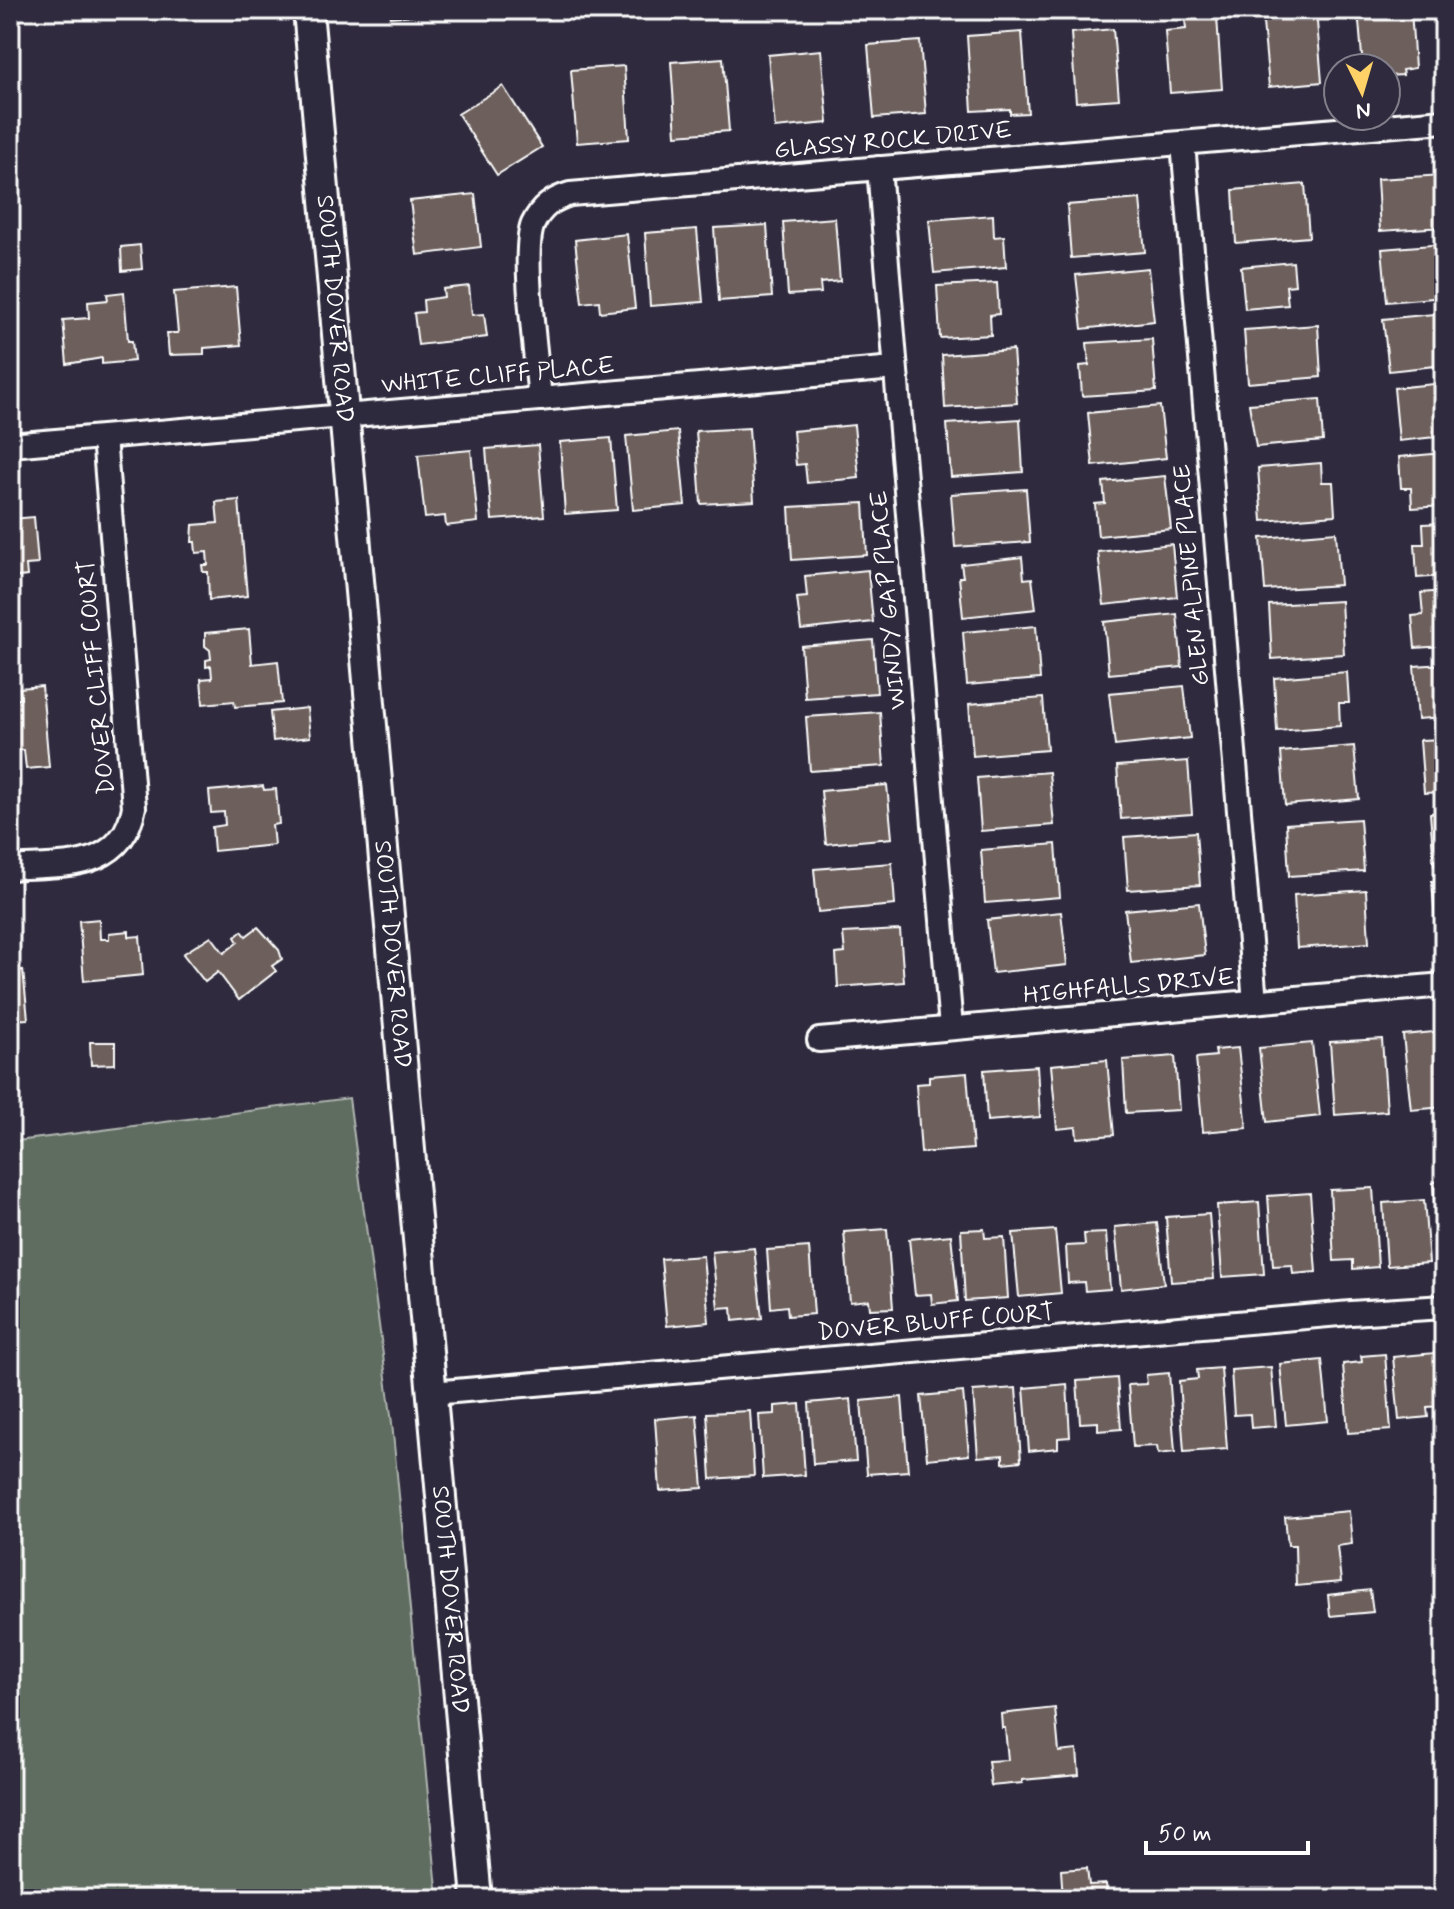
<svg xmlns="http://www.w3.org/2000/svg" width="1454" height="1909" font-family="Mynerve,sans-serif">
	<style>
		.green { fill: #5f6c61; stroke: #afb6b0; stroke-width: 2 }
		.building { fill: #6d5f5b; stroke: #fff; stroke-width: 2 }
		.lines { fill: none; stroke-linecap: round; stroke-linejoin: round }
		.minor-casing { stroke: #fff; stroke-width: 28 }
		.tertiary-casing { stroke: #fff; stroke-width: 34 }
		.minor { stroke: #2f2a3d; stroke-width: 22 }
		.tertiary { stroke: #2f2a3d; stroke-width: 28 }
		.labels { text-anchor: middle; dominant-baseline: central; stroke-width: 8; stroke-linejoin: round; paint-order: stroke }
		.street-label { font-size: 24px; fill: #fff; stroke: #2f2a3d }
	</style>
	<rect width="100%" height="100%" fill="#2f2a3d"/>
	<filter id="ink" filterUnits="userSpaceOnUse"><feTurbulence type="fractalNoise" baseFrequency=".0125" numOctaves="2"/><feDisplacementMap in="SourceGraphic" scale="16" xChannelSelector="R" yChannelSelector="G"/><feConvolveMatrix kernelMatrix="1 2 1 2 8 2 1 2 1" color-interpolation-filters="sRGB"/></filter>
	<g filter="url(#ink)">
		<!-- green -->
		<polygon class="green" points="349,1098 392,1423 438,1899 10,1899 10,1142"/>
		<!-- building -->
		<g class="building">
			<polygon points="389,10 428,10 428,14 390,17"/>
			<polygon points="1291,10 1316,10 1322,82 1269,87 1262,12"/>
			<polygon points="1358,10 1411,10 1415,68 1402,70 1403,75 1386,76 1386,68 1363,68"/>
			<polygon points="1217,17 1222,89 1170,93 1165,31 1186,29 1185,19"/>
			<polygon points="1113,29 1119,99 1076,102 1071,33"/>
			<polygon points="1022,32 1028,113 1010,114 1010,109 972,111 967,36"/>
			<polygon points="920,41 926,114 874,118 868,45"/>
			<polygon points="821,50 828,123 775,128 768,55"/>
			<polygon points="723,58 729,131 676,135 671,62"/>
			<polygon points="624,66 629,139 577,143 571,70"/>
			<polygon points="503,86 542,147 497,175 458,114"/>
			<polygon points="1444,175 1444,227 1380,231 1377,179"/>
			<polygon points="1305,184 1309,237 1236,243 1233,190"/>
			<polygon points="475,194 481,247 417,255 410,201"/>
			<polygon points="1140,199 1145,252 1071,258 1067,205"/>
			<polygon points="993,215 994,237 1004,236 1006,267 934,273 929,220"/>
			<polygon points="835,218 840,281 820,283 821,293 788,295 783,222"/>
			<polygon points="767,225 772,297 719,301 714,228"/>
			<polygon points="697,229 703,302 650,306 645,233"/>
			<polygon points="627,234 635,308 600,312 599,301 582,303 575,240"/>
			<polygon points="1444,244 1444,297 1387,302 1382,249"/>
			<polygon points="140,245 142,269 122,271 121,247"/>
			<polygon points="1293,262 1295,285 1286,286 1288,305 1245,309 1241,267"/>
			<polygon points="1148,268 1154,321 1082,329 1076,275"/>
			<polygon points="997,283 999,314 990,315 991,335 940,338 937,286"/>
			<polygon points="469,286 472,315 484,314 487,337 418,345 414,313 424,312 423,300 444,297 443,289"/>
			<polygon points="236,287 241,345 204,348 204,354 169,355 167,333 178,333 174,292"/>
			<polygon points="124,292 128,341 132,341 134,361 102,364 102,358 67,364 63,320 89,318 88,302 108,300 107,294"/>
			<polygon points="1444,313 1444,365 1389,371 1383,319"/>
			<polygon points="1318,325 1321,377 1248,383 1244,330"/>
			<polygon points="1152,339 1156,391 1082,396 1080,366 1089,365 1087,343"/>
			<polygon points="1013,350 1017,403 945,408 942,355"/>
			<polygon points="1444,383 1444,436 1399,441 1394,388"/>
			<polygon points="1320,399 1323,441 1256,447 1249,404"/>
			<polygon points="1160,406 1166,458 1093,466 1088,413"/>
			<polygon points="1020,419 1023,472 951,477 947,424"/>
			<polygon points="854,425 859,478 807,483 805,464 796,465 793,431"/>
			<polygon points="749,428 754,501 701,504 696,431"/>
			<polygon points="678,431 685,505 633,510 626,436"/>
			<polygon points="611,438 617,510 565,514 560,442"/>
			<polygon points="538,445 544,516 492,520 486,449"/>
			<polygon points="471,450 478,522 446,526 445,516 425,518 418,455"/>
			<polygon points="1444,453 1444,506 1412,508 1411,488 1401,488 1399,457"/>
			<polygon points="1321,463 1322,482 1333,482 1335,515 1262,521 1258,468"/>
			<polygon points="1165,476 1171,529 1098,536 1095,504 1105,503 1103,482"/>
			<polygon points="1026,489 1030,542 955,547 951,494"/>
			<polygon points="239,500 247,596 209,600 208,572 203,572 202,565 208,565 207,552 196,553 195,542 192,542 193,525 218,523 216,502"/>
			<polygon points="864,503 867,555 792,560 789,507"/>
			<polygon points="34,517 38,564 26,565 27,576 10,578 11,519"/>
			<polygon points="1444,523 1444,576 1417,578 1415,544 1424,544 1423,524"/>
			<polygon points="1336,532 1340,585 1265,590 1261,538"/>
			<polygon points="1172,544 1177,597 1104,605 1098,552"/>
			<polygon points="1022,557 1024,579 1032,578 1036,609 963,617 959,577 963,577 961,564"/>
			<polygon points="868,570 873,622 801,630 797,598 807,597 805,576"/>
			<polygon points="1444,591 1444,646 1415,648 1412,616 1423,615 1421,593"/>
			<polygon points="1341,601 1344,654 1272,659 1269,605"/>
			<polygon points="1177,614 1182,667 1109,674 1104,622"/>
			<polygon points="1036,626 1040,679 967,685 963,632"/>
			<polygon points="249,629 252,664 278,661 282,703 235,707 234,701 203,704 201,679 212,678 211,666 206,667 206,660 211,659 210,650 205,646 205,633"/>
			<polygon points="873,640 877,693 805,698 801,646"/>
			<polygon points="1444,664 1444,717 1418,719 1414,666"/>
			<polygon points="1347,672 1349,703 1339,703 1340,726 1277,731 1274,678"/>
			<polygon points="42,686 49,767 26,769 24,750 10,751 10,716 14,716 13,700 21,699 20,688"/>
			<polygon points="1184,686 1190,738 1115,746 1109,693"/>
			<polygon points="1043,698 1047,750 973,756 969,704"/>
			<polygon points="307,708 310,737 273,741 270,712"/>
			<polygon points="880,712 884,766 810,771 806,717"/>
			<polygon points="1444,739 1444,792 1424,793 1420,740"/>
			<polygon points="1354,746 1359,799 1285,805 1281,752"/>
			<polygon points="1188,761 1192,814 1121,819 1117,766"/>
			<polygon points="1049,772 1054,825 981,831 977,778"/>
			<polygon points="887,785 892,838 826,844 821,791"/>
			<polygon points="263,786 264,790 276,789 279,824 272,825 274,845 214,851 212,827 225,825 224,812 211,813 209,791"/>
			<polygon points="1444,811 1444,865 1434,865 1430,813"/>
			<polygon points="1360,819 1364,871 1289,876 1286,824"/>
			<polygon points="1196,832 1200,885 1128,890 1124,837"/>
			<polygon points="1056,844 1060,897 985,903 981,850"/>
			<polygon points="892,863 895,905 818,912 814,869"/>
			<polygon points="1444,880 1444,933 1436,934 1432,881"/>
			<polygon points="1366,890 1369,943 1297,948 1294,895"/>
			<polygon points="1199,903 1205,955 1131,963 1125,910"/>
			<polygon points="1061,912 1067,965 993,973 987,920"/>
			<polygon points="99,919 100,939 109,939 109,933 129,931 129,937 140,936 143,975 84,981 79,921"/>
			<polygon points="258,927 279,950 282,959 272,966 276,971 239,1000 218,972 205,982 183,954 211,936 224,953 238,942 235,937 242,931 246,936"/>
			<polygon points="900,930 904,982 838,987 836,954 845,953 843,933"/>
			<polygon points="10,966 16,966 16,971 23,970 28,1019 10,1020"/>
			<polygon points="1444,1031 1444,1107 1411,1110 1403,1035"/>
			<polygon points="1382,1039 1387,1111 1335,1115 1330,1042"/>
			<polygon points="90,1042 115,1042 115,1064 91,1065"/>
			<polygon points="1312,1043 1320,1116 1267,1122 1259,1048"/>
			<polygon points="1238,1048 1247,1128 1203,1132 1196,1058 1216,1056 1215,1050"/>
			<polygon points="1175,1056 1179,1110 1126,1113 1123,1060"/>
			<polygon points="1107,1060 1114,1135 1077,1138 1076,1127 1057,1129 1051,1065"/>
			<polygon points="1037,1066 1040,1117 987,1121 984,1070"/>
			<polygon points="967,1073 973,1149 921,1153 916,1084 929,1083 929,1076"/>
			<polygon points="1444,1181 1444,1252 1438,1252 1433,1182"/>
			<polygon points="1373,1188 1378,1267 1353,1269 1353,1260 1334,1261 1330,1190"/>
			<polygon points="1310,1193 1316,1272 1293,1274 1292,1265 1273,1266 1268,1196"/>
			<polygon points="1424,1200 1429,1263 1387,1266 1383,1203"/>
			<polygon points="1259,1202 1264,1274 1222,1277 1217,1205"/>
			<polygon points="1209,1214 1214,1279 1171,1282 1166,1217"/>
			<polygon points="1157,1223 1164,1284 1121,1289 1115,1227"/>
			<polygon points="887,1229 893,1308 870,1309 869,1300 850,1302 844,1232"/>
			<polygon points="984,1229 985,1238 1004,1237 1008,1298 965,1301 961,1230"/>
			<polygon points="1055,1230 1061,1293 1019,1297 1013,1233"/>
			<polygon points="1106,1233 1110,1289 1085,1291 1084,1282 1068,1283 1066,1246 1085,1245 1084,1234"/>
			<polygon points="951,1235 958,1301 932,1304 931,1294 915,1295 909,1239"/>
			<polygon points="809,1247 814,1314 788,1316 787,1306 771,1308 767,1250"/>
			<polygon points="754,1248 762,1318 733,1321 732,1307 718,1308 712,1252"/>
			<polygon points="703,1256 709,1322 667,1326 661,1259"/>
			<polygon points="1435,1353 1441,1406 1427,1407 1428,1417 1399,1420 1393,1357"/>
			<polygon points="1385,1354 1391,1430 1348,1433 1343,1364 1362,1362 1361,1356"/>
			<polygon points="1322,1360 1328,1421 1286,1425 1280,1364"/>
			<polygon points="1271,1367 1276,1426 1251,1428 1250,1414 1234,1415 1231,1370"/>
			<polygon points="1221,1368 1227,1449 1184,1452 1179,1381 1198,1379 1197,1370"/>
			<polygon points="1169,1373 1175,1452 1158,1454 1157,1446 1133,1447 1128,1385 1147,1384 1146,1375"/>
			<polygon points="1117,1378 1121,1429 1098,1431 1098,1422 1080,1423 1077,1381"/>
			<polygon points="1067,1384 1070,1437 1058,1438 1058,1448 1029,1451 1024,1388"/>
			<polygon points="1016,1388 1021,1461 1003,1463 1003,1455 978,1457 973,1391"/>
			<polygon points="963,1392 969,1455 927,1459 921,1396"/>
			<polygon points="902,1397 908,1471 867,1474 861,1401"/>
			<polygon points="851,1399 856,1461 813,1464 809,1403"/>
			<polygon points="800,1404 805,1475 763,1478 759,1415 775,1414 775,1406"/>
			<polygon points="750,1411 754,1476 711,1479 707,1413"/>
			<polygon points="697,1415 703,1488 660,1491 655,1419"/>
			<polygon points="1349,1511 1352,1544 1337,1546 1341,1582 1296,1586 1295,1545 1288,1545 1285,1517"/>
			<polygon points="1370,1590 1373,1612 1330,1616 1328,1595"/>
			<polygon points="1055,1708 1059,1752 1077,1750 1079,1775 1022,1780 1022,1783 991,1786 988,1761 1008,1760 1005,1728 1002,1728 1001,1714"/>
			<polygon points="1087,1868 1089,1885 1106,1884 1108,1899 1063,1899 1061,1870"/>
		</g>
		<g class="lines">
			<defs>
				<g id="minor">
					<polyline points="1183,143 1255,1002"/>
					<polyline points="879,168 951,1028"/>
					<path d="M540,399C537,363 521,251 533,224C541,207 553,199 570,194L1444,121"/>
					<polyline points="10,445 895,368"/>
					<path d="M10,868C62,864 122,872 134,807L104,437"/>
					<polyline points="819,1040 1444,985"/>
					<polyline points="432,1393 1351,1313 1444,1307"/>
				</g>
				<g id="tertiary">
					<path id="s1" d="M308,10L477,1899"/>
				</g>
			</defs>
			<!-- minor casing -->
			<use href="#minor" class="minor-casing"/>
			<!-- tertiary casing -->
			<use href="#tertiary" class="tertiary-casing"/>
			<!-- minor -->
			<use href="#minor" class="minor"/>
			<!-- tertiary -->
			<use href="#tertiary" class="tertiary"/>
		</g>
	</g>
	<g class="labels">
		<!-- street labels -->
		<g class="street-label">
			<text transform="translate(893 141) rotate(-5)">GLASSY ROCK DRIVE</text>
			<text stroke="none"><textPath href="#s1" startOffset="300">SOUTH DOVER ROAD</textPath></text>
			<text transform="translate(498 376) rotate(-5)">WHITE CLIFF PLACE</text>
			<text transform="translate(1192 575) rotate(-95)">GLEN ALPINE PLACE</text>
			<text transform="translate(889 600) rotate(-95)">WINDY GAP PLACE</text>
			<text transform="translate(97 677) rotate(-95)">DOVER CLIFF COURT</text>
			<text stroke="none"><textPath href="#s1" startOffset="948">SOUTH DOVER ROAD</textPath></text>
			<text transform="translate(1129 987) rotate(-5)">HIGHFALLS DRIVE</text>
			<text transform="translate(936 1323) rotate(-5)">DOVER BLUFF COURT</text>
			<text stroke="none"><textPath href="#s1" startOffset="1596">SOUTH DOVER ROAD</textPath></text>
		</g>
	</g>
	<!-- margin -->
	<rect width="1454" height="1909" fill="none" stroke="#2f2a3d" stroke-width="40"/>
	<rect x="20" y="20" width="1414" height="1869" fill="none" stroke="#fff" stroke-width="3" filter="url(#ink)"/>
	<!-- north arrow -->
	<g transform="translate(1362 92) rotate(175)"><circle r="38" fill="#2f2a3d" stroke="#827f8b" stroke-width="2"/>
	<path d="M0-6L14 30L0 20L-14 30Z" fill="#ffd166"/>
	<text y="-12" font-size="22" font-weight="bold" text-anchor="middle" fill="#ffffff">N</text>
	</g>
	<!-- scale -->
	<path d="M1146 1841v12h162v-12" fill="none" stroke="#ffffff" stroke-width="4"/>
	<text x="1158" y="1841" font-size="24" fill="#ffffff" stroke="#2f2a3d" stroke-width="6" paint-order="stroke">50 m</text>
</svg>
